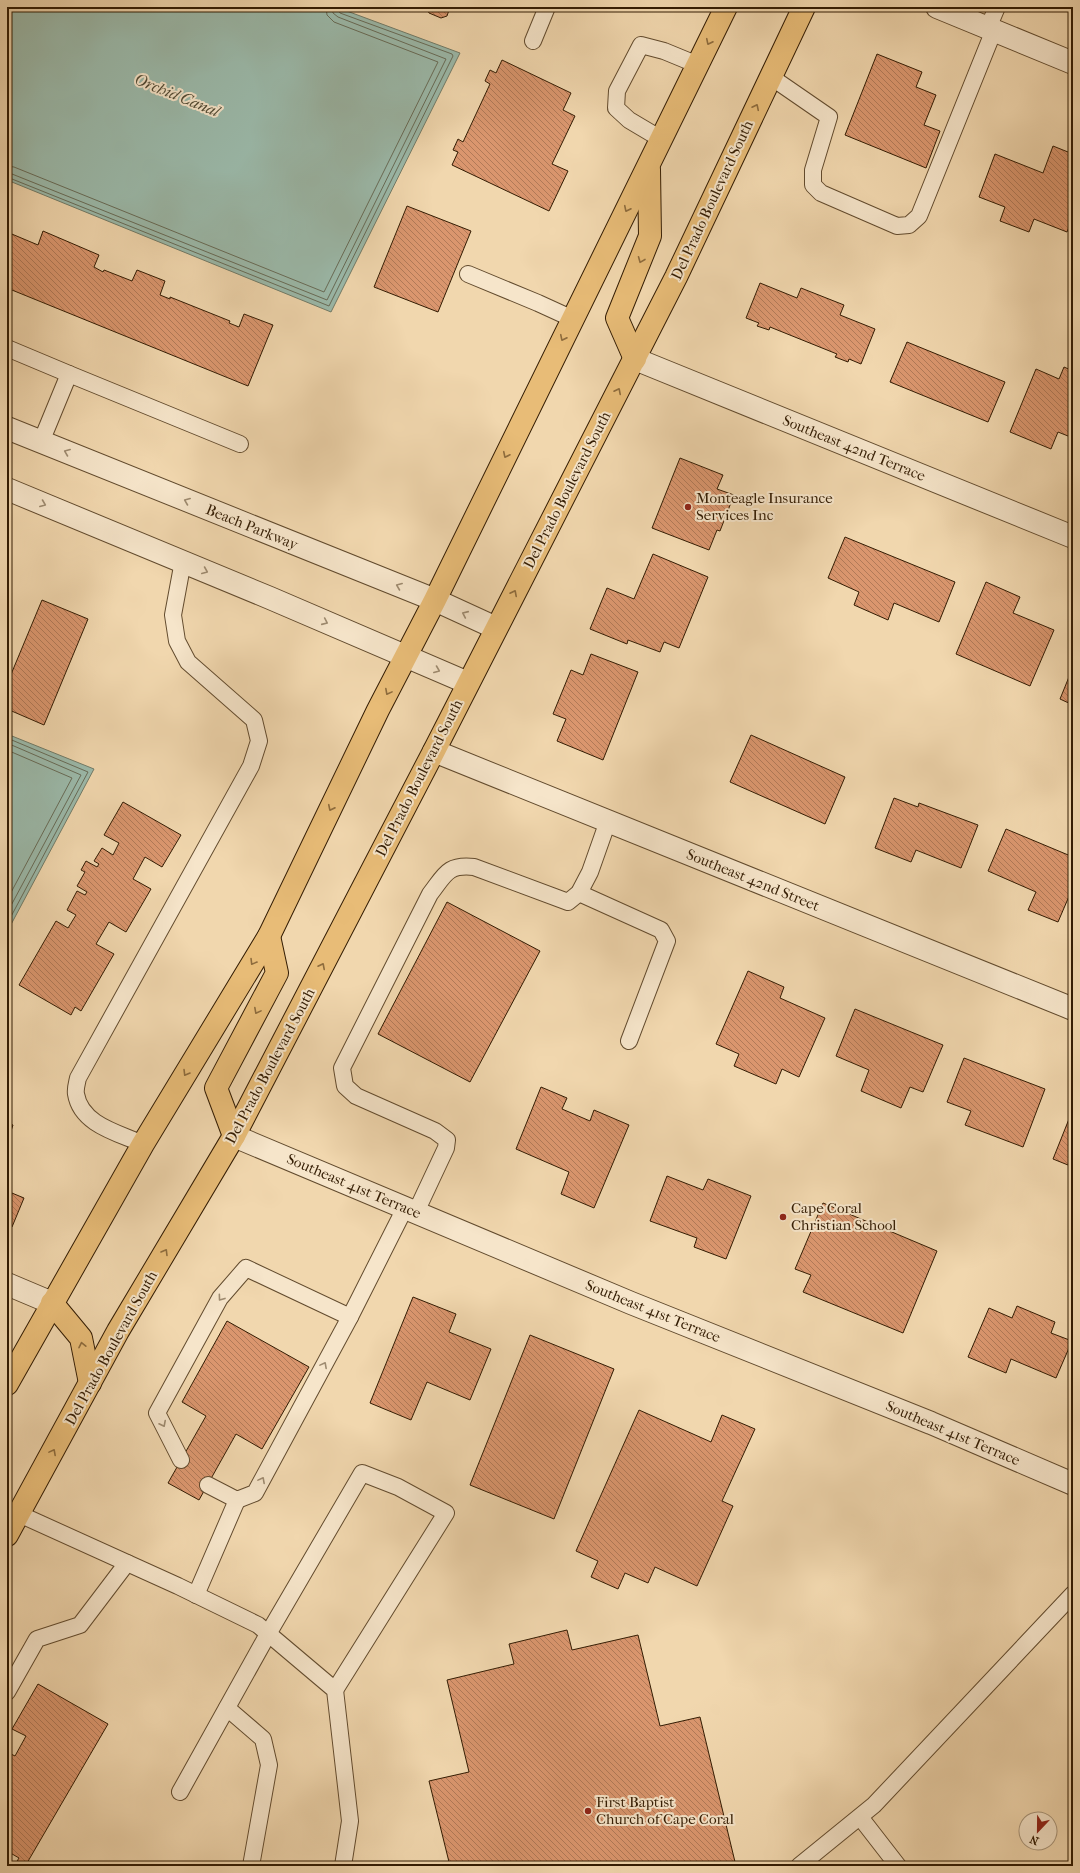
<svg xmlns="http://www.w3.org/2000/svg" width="1080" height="1873" font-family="'IM FELL French Canon',serif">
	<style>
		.water { fill: #9bbaab; stroke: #717b68 }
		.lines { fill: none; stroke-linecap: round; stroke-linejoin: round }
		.shore { stroke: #676b57; stroke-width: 1 }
		.building { fill: url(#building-back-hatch); stroke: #331c03 }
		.service-casing { stroke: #624b2e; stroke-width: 18 }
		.minor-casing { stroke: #624b2e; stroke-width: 24 }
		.tertiary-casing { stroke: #624b2e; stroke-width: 24 }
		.primary-casing { stroke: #331c03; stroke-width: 24 }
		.service { stroke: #f6e5ca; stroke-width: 16 }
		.minor { stroke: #f6e5ca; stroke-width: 22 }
		.tertiary { stroke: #f6e5ca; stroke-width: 22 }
		.primary { stroke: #e8bc77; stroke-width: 22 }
		.oneway { stroke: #8e6c3d }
		.oneway2 { stroke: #9e8b70 }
		.poi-dot { fill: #8f2418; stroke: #f6e5ca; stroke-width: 1.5 }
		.labels { text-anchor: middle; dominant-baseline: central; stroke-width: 4; stroke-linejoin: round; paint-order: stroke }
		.street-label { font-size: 15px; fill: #331c03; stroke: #f6e5ca }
		.poi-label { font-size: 15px; fill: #331c03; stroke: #f6e5ca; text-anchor: start }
		.water-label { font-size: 16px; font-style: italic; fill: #524b35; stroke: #f6e5ca }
	</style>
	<defs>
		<pattern id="building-back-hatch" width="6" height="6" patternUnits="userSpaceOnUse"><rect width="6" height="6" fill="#da966e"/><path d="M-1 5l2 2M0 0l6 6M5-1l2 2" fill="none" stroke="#b17a58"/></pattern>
	</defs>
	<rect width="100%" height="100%" fill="#f1d7ae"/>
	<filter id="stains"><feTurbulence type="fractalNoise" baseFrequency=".005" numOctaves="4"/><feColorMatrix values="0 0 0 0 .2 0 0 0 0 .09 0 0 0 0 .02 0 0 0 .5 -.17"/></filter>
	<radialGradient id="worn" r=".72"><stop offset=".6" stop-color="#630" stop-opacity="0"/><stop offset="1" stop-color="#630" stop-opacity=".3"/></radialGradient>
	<!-- water -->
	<g class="water">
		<polygon points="7,7 336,7 460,53 331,312 7,180"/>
		<polygon points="7,734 94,769 7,932"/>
	</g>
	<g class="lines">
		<!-- shore -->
		<g class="shore">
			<polyline points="7,166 14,167 324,292 438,62 334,22 327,15 326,7"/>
			<polyline points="7,172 327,300 446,59 338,17 333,13 332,7"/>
			<polyline points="7,177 329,306 453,56 452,54 340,13 337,7"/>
			<polyline points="7,738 88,772 7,924"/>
			<polyline points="7,743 81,775 7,913"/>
			<polyline points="7,750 72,778 7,900"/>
		</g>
	</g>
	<!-- building -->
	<g class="building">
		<polygon points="426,7 450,7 447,16 441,18 429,13"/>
		<polygon points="877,54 922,72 916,87 936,95 924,125 940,131 926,168 845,135"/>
		<polygon points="502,60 571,93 563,110 575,116 552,164 568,171 549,211 452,165 458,152 453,150 458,139 463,142 490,84 485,81 490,70 496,73"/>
		<polygon points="1053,146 1073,154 1073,216 1067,232 1034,219 1029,232 1000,221 1005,207 979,197 995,154 1043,173"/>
		<polygon points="407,206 471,231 438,312 374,287"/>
		<polygon points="43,231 99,255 94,267 103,272 104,270 132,281 137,270 165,281 160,295 170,299 170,297 230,321 229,323 239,327 244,314 273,325 248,386 7,288 7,232 38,245"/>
		<polygon points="760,283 797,298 801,288 844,305 840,315 875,329 861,364 849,359 848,362 835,357 837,354 770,327 769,330 757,326 759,323 746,318"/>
		<polygon points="907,342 1005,382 988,422 890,382"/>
		<polygon points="1064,367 1073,371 1073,438 1058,432 1051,449 1010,432 1036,369 1059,379"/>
		<polygon points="680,458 723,475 717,489 734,495 720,531 717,530 709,550 652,528"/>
		<polygon points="845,537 955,582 939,622 894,603 888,620 854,605 859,592 828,578"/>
		<polygon points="653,554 708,577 679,648 664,642 660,652 628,640 627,644 590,629 607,588 634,599"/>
		<polygon points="986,582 1020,597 1013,613 1054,630 1030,686 956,654"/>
		<polygon points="42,600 88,619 44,725 7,709 7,684"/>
		<polygon points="591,654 638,672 603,760 557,741 566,719 553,714 571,670 583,675"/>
		<polygon points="1073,667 1073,705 1060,699"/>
		<polygon points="751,735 845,777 825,824 730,782"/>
		<polygon points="894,798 918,807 919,803 978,825 961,868 916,850 911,862 875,848"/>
		<polygon points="123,802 181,835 162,867 145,857 133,879 151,889 126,932 109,922 96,944 114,954 81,1011 75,1007 71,1015 19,985 56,921 68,928 76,915 67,910 77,891 85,895 87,892 77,886 85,872 81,870 86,861 97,867 99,864 94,861 102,848 113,855 119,843 104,835"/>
		<polygon points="1006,829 1073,857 1073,887 1058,922 1028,910 1036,892 988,871"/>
		<polygon points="447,902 540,951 470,1082 378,1034"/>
		<polygon points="748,971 784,987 780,998 825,1018 799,1077 782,1069 776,1084 734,1066 739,1054 716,1044"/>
		<polygon points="855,1009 943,1045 923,1092 910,1087 901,1108 861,1091 869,1070 836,1056"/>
		<polygon points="964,1058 1045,1089 1023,1147 965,1125 971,1111 947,1102"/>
		<polygon points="541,1087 567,1098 562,1109 590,1121 594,1110 629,1125 594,1208 561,1194 569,1172 516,1149"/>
		<polygon points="1073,1109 1073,1167 1053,1159"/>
		<polygon points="7,1123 13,1125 7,1143"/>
		<polygon points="667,1176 703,1190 708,1179 751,1196 726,1259 694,1247 697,1238 650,1221"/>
		<polygon points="7,1191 24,1198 12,1227 7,1224"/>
		<polygon points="823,1203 937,1251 903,1333 803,1292 811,1275 795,1269"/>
		<polygon points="413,1297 456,1314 449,1332 491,1349 470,1400 427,1382 411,1420 370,1403"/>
		<polygon points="1017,1306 1055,1322 1051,1333 1072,1341 1056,1378 1011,1359 1006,1373 968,1357 989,1308 1012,1318"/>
		<polygon points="227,1321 309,1367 262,1449 236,1434 199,1500 168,1483 206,1416 182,1402"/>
		<polygon points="530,1335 614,1369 554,1519 470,1485"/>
		<polygon points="639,1410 711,1442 722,1415 755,1429 722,1501 733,1506 697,1586 655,1567 648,1583 625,1573 618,1589 591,1577 598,1561 576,1551"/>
		<polygon points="567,1630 572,1650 638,1635 660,1726 700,1717 736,1866 450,1866 429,1781 469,1772 447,1680 514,1664 509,1644"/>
		<polygon points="38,1684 108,1724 27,1863 24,1861 21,1866 14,1866 19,1858 7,1851 7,1769 9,1766 7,1766 7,1752 15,1756 26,1736 12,1729"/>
	</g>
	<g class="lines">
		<defs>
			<g id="service">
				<polyline points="988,28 997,7"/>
				<polyline points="533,41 547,7"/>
				<polyline points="771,77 829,117 813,170 813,185 821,193 897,226 909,225 919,216 994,30"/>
				<polyline points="661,139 629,120 616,108 617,91 641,45 664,51 698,65"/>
				<polyline points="468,274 538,303 573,319"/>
				<polyline points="7,348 69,374 41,442"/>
				<polyline points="69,374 240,444"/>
				<polyline points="579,893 661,930 667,941 629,1041"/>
				<path d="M143,1144C119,1133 81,1125 76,1094C75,1089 77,1083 78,1078L251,766L259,741L254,720L188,662L177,641L173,615L183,561"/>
				<path d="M416,1212L446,1148L447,1140L435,1131L356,1096L345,1086L342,1068L430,894C445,875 447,864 474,867L568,902L579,893L590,872L608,821"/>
				<polyline points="181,1460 157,1413 220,1298 246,1268 350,1317 405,1208"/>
				<polyline points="208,1485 237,1500 255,1493 350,1317"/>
				<polyline points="19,1514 178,1586 258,1625 335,1690 350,1821 343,1866"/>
				<polyline points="196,1595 237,1500"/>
				<polyline points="7,1692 37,1639 80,1625 127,1563"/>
				<polyline points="227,1708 263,1739 269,1765 251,1866"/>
				<polyline points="180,1792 268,1634 362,1473 398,1487 446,1513 335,1690"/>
				<polyline points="860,1817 898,1866"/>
				<polyline points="799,1866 874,1805 1073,1594"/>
			</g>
			<g id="minor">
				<polyline points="937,7 1073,63"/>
				<polyline points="635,359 1073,537"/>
				<polyline points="434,751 1073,1009"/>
				<polyline points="234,1136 631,1303 931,1423 1073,1484"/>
				<polyline points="7,1284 52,1303"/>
			</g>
			<g id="tertiary">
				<polyline points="7,428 435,600 496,628"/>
				<polyline points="7,489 270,598 468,683"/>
			</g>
			<g id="primary">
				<polyline points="635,359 617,318 650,236 649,170"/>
				<polyline points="234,1136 216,1088 277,973 269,936"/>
				<polyline points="52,1303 81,1338 90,1383"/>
				<polyline points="7,1384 143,1144 269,936 378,710 435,600 726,7"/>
				<polyline points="7,1535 118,1331 234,1136 434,751 676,277 804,7"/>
			</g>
		</defs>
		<!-- service casing -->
		<use href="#service" class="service-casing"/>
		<!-- minor casing -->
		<use href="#minor" class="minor-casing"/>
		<!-- tertiary casing -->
		<use href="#tertiary" class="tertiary-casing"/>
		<!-- primary casing -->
		<use href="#primary" class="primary-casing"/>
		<!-- service -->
		<use href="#service" class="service"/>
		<!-- minor -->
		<use href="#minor" class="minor"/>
		<!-- tertiary -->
		<use href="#tertiary" class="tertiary"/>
		<!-- primary -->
		<use href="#primary" class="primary"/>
	</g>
	<!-- one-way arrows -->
	<defs><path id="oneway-chevron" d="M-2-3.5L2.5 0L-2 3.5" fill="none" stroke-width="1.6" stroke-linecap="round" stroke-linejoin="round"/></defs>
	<g class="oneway">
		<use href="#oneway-chevron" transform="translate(709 42) rotate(116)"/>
		<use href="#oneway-chevron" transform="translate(756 107) rotate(-64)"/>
		<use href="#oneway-chevron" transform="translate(627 209) rotate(116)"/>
		<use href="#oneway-chevron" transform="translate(641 260) rotate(112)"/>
		<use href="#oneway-chevron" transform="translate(563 338) rotate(116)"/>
		<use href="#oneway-chevron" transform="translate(618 391) rotate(-63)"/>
		<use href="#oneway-chevron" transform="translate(506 455) rotate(116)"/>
		<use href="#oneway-chevron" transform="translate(514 593) rotate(-63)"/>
		<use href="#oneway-chevron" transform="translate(388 692) rotate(118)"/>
		<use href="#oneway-chevron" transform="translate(331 808) rotate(116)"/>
		<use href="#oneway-chevron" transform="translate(253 962) rotate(121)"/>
		<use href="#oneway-chevron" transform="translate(322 966) rotate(-63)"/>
		<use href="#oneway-chevron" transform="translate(257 1011) rotate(118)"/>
		<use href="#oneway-chevron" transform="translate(186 1073) rotate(121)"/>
		<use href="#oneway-chevron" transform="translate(165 1252) rotate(-59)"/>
		<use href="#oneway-chevron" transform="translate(82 1345) rotate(-102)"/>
		<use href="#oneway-chevron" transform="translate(53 1452) rotate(-62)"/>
	</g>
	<g class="oneway2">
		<use href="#oneway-chevron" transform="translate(67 452) rotate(-158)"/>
		<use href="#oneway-chevron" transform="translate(187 501) rotate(-158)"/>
		<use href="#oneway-chevron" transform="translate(43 504) rotate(22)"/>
		<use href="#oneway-chevron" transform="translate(205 571) rotate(23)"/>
		<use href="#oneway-chevron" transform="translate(399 586) rotate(-158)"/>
		<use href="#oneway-chevron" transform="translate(465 614) rotate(-156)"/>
		<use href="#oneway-chevron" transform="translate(325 622) rotate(24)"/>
		<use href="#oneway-chevron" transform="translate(437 670) rotate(22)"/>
		<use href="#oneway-chevron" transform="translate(221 1298) rotate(126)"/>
		<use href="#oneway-chevron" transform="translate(324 1365) rotate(-62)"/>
		<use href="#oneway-chevron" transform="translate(163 1424) rotate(63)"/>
		<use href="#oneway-chevron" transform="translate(262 1480) rotate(-62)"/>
	</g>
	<!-- markers -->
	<g class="poi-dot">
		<circle cx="688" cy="507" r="4"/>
		<circle cx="783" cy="1217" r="4"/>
		<circle cx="588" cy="1811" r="4"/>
	</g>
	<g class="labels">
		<!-- street labels -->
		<g class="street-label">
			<text transform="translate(712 200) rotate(-65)">Del Prado Boulevard South</text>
			<text transform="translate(854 448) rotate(22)">Southeast 42nd Terrace</text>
			<text transform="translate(567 490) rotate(-63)">Del Prado Boulevard South</text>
			<text transform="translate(252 527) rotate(22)">Beach Parkway</text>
			<text transform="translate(419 778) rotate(-63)">Del Prado Boulevard South</text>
			<text transform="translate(753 880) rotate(22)">Southeast 42nd Street</text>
			<text transform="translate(270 1066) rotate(-62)">Del Prado Boulevard South</text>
			<text transform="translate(354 1186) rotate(23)">Southeast 41st Terrace</text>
			<text transform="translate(653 1311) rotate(22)">Southeast 41st Terrace</text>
			<text transform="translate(111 1348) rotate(-61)">Del Prado Boulevard South</text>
			<text transform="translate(953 1433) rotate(23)">Southeast 41st Terrace</text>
		</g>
		<!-- poi labels -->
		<g class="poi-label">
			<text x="696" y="498">Monteagle Insurance<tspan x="696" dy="17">Services Inc</tspan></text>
			<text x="791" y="1208">Cape Coral<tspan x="791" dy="17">Christian School</tspan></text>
			<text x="596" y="1802">First Baptist<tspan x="596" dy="17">Church of Cape Coral</tspan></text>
		</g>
		<!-- water labels -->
		<g class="water-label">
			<text transform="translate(177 95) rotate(22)">Orchid Canal</text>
		</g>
	</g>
	<!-- margin -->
	<rect width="1080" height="1873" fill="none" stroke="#f1d7ae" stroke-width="24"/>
	<rect x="8" y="8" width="1064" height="1857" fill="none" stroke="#331c03" stroke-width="2"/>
	<rect x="12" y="12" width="1056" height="1849" fill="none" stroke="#331c03"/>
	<!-- north arrow -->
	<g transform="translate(1038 1831) rotate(202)"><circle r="19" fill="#f6e5ca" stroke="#a8957a"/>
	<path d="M0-3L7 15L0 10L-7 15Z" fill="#8f2418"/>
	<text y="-6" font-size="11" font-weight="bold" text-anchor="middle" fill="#331c03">N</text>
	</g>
	<rect width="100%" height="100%" filter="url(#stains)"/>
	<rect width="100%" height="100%" fill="url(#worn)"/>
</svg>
